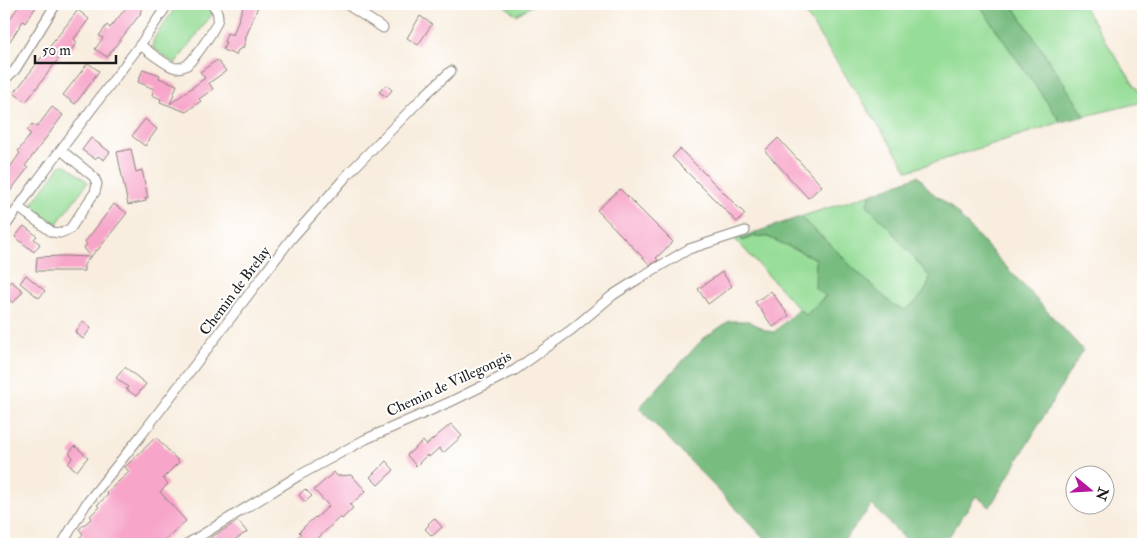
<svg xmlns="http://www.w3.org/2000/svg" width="1147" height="548" font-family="'IM FELL Double Pica',serif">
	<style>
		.green { fill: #96dd97; stroke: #597c5a }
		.forest { fill: #78bc80; stroke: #4a6c4e }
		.building { fill: #f7a6c9 }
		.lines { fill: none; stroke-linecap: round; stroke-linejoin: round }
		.street-casing { stroke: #8a847d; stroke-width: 11 }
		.street { stroke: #fff; stroke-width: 9 }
		.labels { text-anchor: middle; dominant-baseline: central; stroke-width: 4; stroke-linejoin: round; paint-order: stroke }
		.street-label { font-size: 15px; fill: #1c1c1c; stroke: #fff }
	</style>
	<rect width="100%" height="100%" fill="#fff"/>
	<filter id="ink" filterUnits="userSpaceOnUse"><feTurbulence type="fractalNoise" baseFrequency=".02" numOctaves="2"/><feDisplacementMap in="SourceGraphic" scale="10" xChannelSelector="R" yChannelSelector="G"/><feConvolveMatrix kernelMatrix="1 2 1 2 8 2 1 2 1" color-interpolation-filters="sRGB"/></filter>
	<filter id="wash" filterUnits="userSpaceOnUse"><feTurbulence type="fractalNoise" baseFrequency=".0096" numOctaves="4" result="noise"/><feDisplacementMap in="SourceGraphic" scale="20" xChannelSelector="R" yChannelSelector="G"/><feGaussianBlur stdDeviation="1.12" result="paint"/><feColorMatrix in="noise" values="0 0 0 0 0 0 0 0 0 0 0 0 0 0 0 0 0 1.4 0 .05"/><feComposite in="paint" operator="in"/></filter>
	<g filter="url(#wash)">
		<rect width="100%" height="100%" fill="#f8edde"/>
		<!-- green -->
		<g class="green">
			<polygon points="178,4 205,4 213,10 213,13 175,64 153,48 153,41 156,35"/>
			<polygon points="503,4 535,4 516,15"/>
			<polygon points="799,4 979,4 1008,47 1061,122 908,171"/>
			<polygon points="1012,4 1082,4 1143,99 1143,102 1085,116"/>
			<polygon points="61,165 66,165 88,182 55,226 34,212 32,207 34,201"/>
			<path d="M871,194L867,204L872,211L891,230L930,277C927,294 918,301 905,310L893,305L852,267L832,246L800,217Z"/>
			<polygon points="754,236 768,237 816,259 816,288 826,295 806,315 800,310 735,239 742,237 742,240"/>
		</g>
		<!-- forest -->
		<g class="forest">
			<polygon points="979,4 1012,4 1085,116 1061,122 1008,47"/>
			<path d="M918,176L920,178L930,191L950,206L1083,350L990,507L976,496L944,544H910L872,505L841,544H770L639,408L703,339L729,321H749L767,331L774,332L799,309L806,315L826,296L815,288L816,259L768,237L754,236L742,241V237L800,217L832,246L852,267L893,305L905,310C917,301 927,293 930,277L891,230L872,211L867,204L871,194Z"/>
		</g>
		<g id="blocks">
			<!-- building -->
			<g class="building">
				<polygon points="20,4 38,4 25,23 23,21 10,41 4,37 4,23 7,18 10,19"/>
				<polygon points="129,4 146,4 140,12 141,13 107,57 95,49 103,38 99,36 107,25 110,28"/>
				<polygon points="244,4 259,4 245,39 246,39 243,48 238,50 236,55 223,50 226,42 224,42 227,33 233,35"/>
				<polygon points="78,10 89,19 74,39 77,42 69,53 65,50 26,102 14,93"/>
				<polygon points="420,16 432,24 418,45 407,38"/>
				<polygon points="217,60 226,71 209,83 213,89 199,99 201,101 186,112 160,102 161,99 152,95 154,89 138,82 143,69 160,75 159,78 177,85 170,104 205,78 200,72"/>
				<polygon points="88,63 99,71 93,79 94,79 75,104 63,95"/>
				<polygon points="386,85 392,90 387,97 379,92"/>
				<polygon points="52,107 63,115 25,166 28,168 4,199 4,176 20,153 18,151 31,134 27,131 32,124 37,127"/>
				<polygon points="145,119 157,129 145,146 132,136"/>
				<polygon points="91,138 110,152 104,160 98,156 95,159 82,150"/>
				<polygon points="778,138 822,186 808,198 765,151"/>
				<polygon points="131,149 136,172 142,170 148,198 145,198 146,201 128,205 117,152"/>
				<polygon points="680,149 745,214 737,222 672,157"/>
				<polygon points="620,189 673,242 656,258 658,260 650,265 597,210"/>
				<polygon points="114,204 127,213 97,251 96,250 91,257 84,248 87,244 85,242"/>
				<polygon points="24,226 37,236 34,239 40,244 34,252 15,237"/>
				<polygon points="37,257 62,256 90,257 84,265 84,271 36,271"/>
				<polygon points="722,272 732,286 708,304 698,289"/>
				<polygon points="26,275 45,291 39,298 20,283"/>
				<polygon points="11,281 23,291 13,303 4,295 4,290"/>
				<polygon points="771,291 789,316 773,327 755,302"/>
				<polygon points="83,322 91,328 83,339 75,332"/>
				<polygon points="125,367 146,384 136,396 126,389 128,387 116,378"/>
				<polygon points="451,424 462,436 443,453 439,448 429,457 427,455 416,466 407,455 423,441 426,445"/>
				<polygon points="156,437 179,462 163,478 168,484 160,492 186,521 161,544 73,544 83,534 79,529 92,518 90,516 99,507 97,505 108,495 106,493 129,472 125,467"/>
				<polygon points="75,446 88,457 77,471 68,464 73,457 69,453"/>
				<polygon points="386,461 394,470 378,485 370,477"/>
				<polygon points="334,472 337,476 351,475 366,491 350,505 353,508 342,519 340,517 312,544 289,544 301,534 299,532 305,526 315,517 316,518 329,506 314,490"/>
				<polygon points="305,489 312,496 305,502 299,495"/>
				<polygon points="434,518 442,527 432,536 425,529 429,525 428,524"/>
				<polygon points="238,521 247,532 228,544 214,544 210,538"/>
			</g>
		</g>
	</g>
	<g filter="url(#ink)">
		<use href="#blocks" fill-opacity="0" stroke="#8a847d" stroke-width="1"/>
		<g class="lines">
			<defs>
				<g id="street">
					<polyline points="346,4 383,28"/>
					<path d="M140,45C149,51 166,66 176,68C180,68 184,67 187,65C194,59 219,25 218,17C218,11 215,7 211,4"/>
					<polyline points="4,80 15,70 56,4"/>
					<polyline points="19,208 52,232 60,233 70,229 95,192 97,184 94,177 61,150"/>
					<polyline points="4,228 37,181 140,45 168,4"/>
					<polyline points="62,544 86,504 139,438 291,239 350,172 425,95 451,71"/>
					<polyline points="187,544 298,476 366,439 452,401 515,370 571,330 613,295 646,274 689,249 745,231"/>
				</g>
			</defs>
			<!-- street casing -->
			<use href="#street" class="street-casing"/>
			<!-- street -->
			<use href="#street" class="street"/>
		</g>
	</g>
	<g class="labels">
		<!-- street labels -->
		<g class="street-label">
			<text transform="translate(235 291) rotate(-53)">Chemin de Brelay</text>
			<text transform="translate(449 384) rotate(-25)">Chemin de Villegongis</text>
		</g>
	</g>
	<!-- margin -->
	<rect width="1147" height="548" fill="none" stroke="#fff" stroke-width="20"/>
	<!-- north arrow -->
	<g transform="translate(1090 490) rotate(108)"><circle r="24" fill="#ffffff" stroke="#a4a4a4"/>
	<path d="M0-4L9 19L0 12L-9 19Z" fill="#b5179e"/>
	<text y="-8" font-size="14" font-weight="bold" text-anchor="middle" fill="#1c1c1c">N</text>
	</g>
	<!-- scale -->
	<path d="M35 55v8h81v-8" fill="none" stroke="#1c1c1c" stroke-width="2.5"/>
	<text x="42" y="55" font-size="15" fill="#1c1c1c" stroke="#ffffff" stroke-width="4" paint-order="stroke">50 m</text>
</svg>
